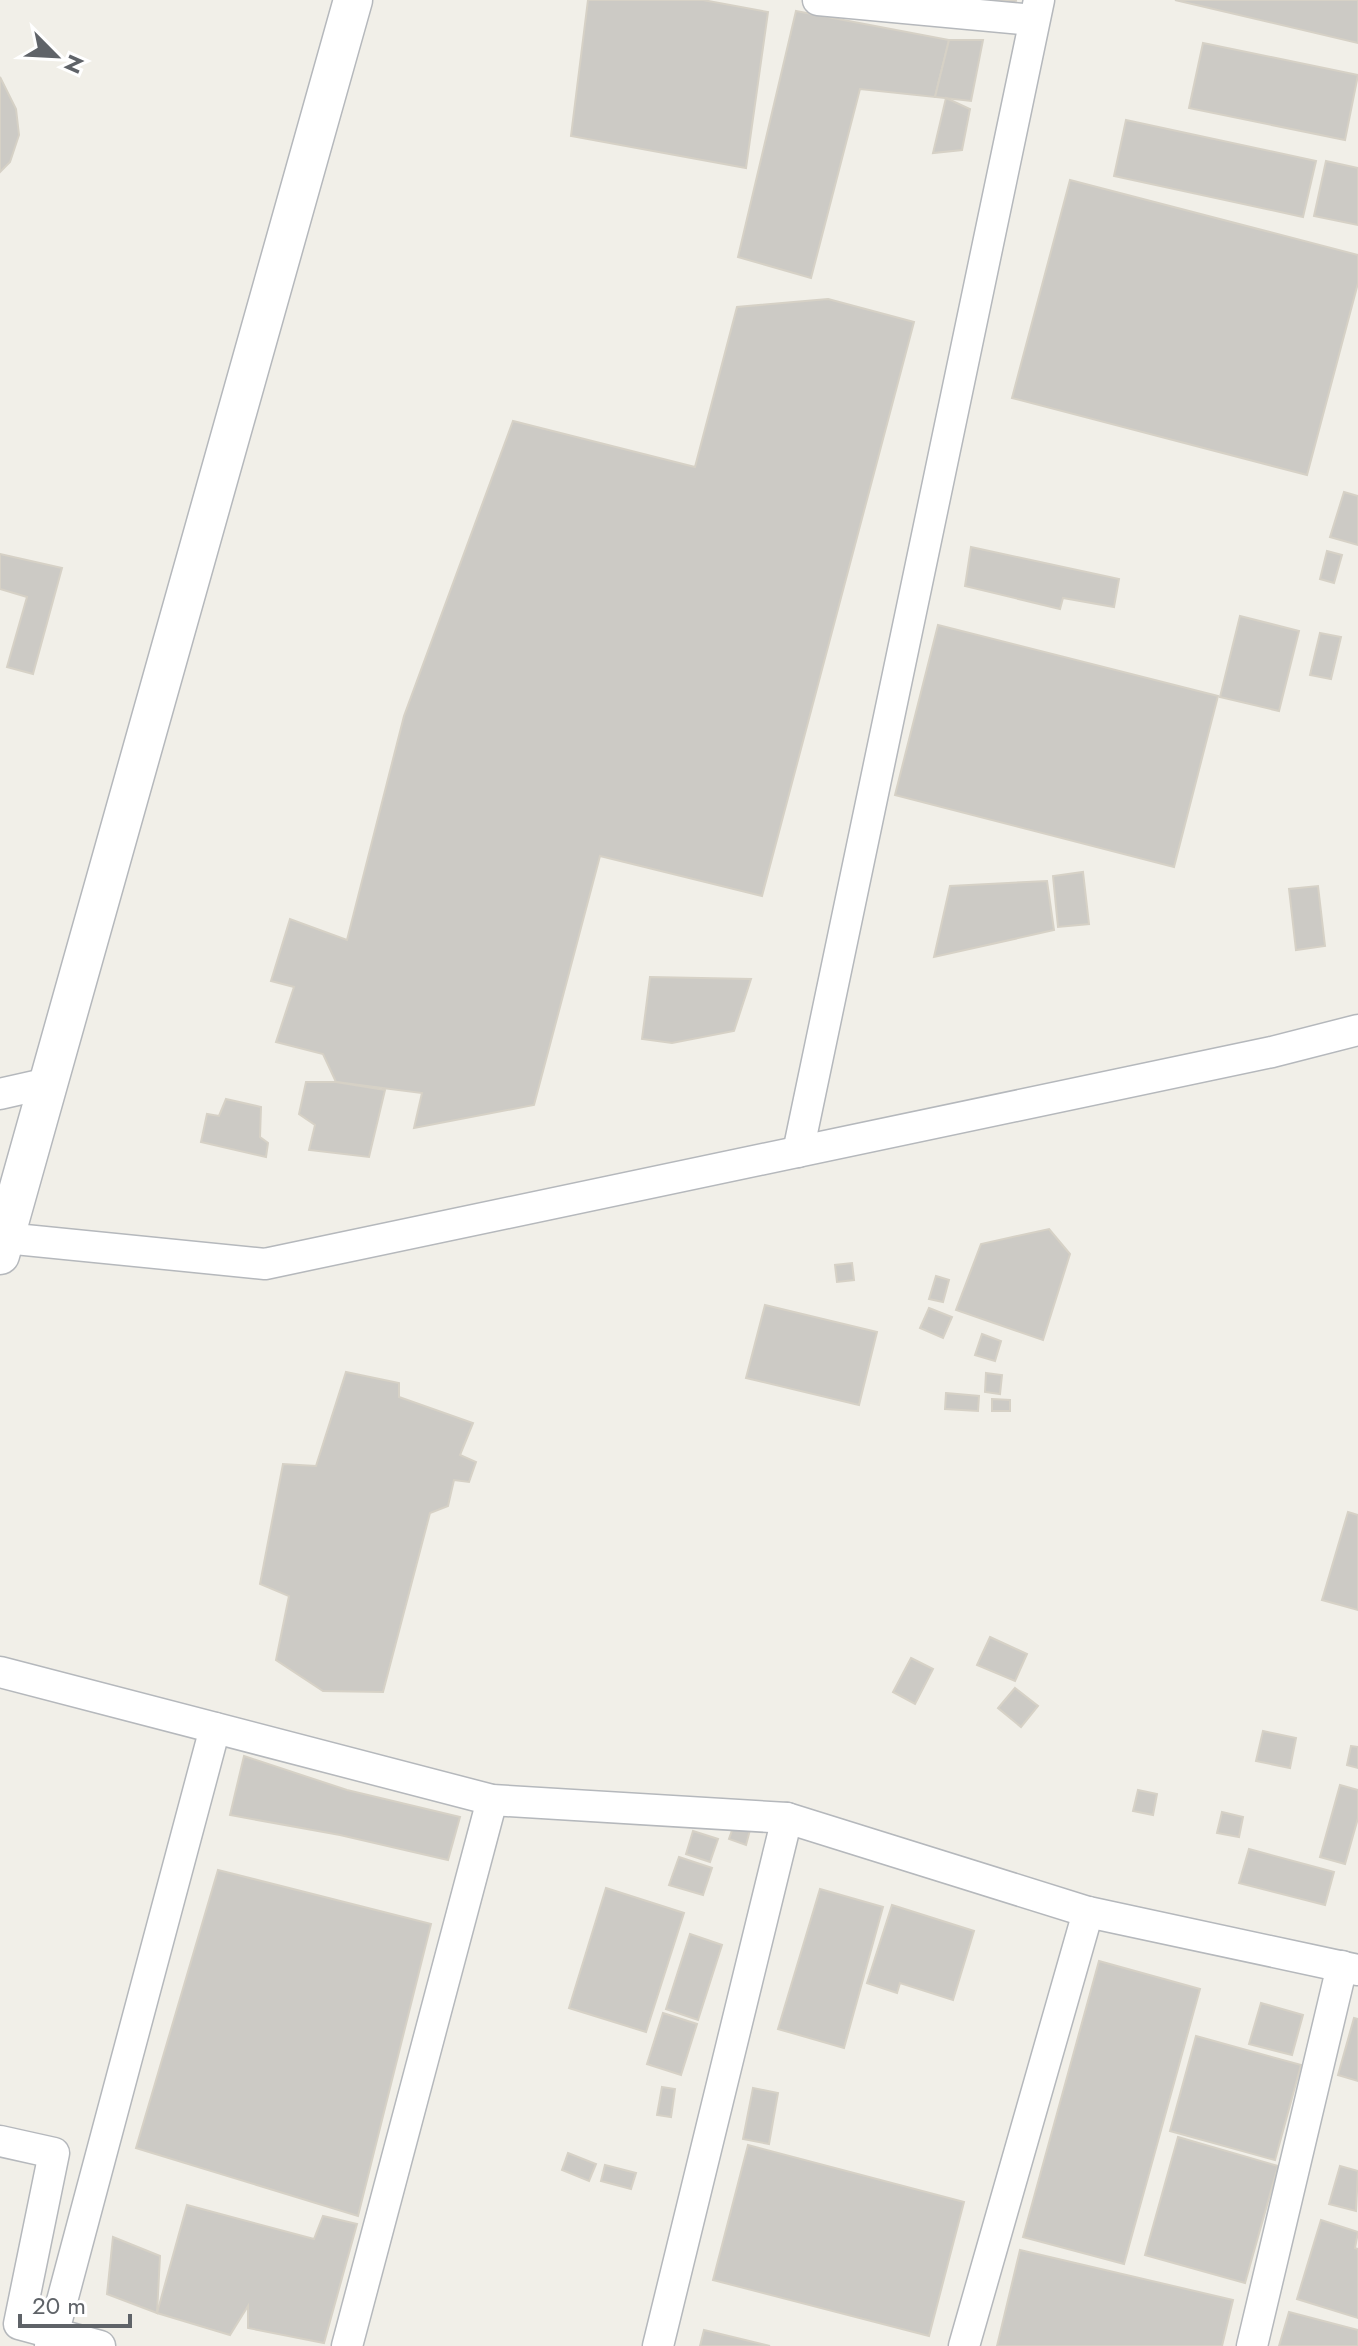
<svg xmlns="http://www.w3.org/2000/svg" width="1358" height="2346" font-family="Jost,sans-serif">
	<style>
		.building { fill: #cccac5; stroke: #d6d1c6; stroke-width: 2 }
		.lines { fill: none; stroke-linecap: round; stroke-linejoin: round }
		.minor-casing { stroke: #b5b8bc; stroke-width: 33 }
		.tertiary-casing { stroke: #b5b8bc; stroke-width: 41 }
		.minor { stroke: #fff; stroke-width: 30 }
		.tertiary { stroke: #fff; stroke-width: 38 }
	</style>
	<rect width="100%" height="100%" fill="#f1efe8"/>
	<!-- building -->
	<g class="building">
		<polygon points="588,0 703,0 768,12 746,168 571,136"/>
		<polygon points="968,0 1016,0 1015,7"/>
		<polygon points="1175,0 1358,0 1358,43"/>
		<polygon points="796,11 949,40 935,97 860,89 811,278 738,257"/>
		<polygon points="949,40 983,40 971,101 935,97"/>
		<polygon points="1203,43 1358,75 1345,140 1189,108"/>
		<polygon points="0,77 16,109 19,135 10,162 0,172"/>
		<polygon points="946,98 970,109 962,150 933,153"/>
		<polygon points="1126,120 1316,161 1303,217 1114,176"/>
		<polygon points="1326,161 1358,168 1358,225 1314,216"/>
		<polygon points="1070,180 1358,255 1358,283 1307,475 1012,398"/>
		<polygon points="828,299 914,322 762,896 600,856 534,1105 414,1128 422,1093 336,1082 323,1054 276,1042 294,987 271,981 290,919 347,940 404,716 513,421 695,467 737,307"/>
		<polygon points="1344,492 1358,496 1358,545 1330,537"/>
		<polygon points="971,547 1119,579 1114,607 1063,598 1060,609 965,586"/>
		<polygon points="1327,551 1342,555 1334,583 1320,579"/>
		<polygon points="0,554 62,568 33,674 7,667 27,597 0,589"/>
		<polygon points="1240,616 1299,631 1279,711 1220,697"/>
		<polygon points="938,625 1218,696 1174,867 895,795"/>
		<polygon points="1320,633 1341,637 1331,679 1310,675"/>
		<polygon points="1083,872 1089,924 1058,927 1053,876"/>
		<polygon points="1047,881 1054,930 934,957 950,886"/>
		<polygon points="1318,886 1325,946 1296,950 1289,889"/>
		<polygon points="650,977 751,979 734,1031 672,1043 642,1039"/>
		<polygon points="306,1082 336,1082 385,1090 369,1157 309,1150 315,1125 299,1114"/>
		<polygon points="226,1099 261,1107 260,1137 268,1143 266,1157 201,1142 207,1114 219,1116"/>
		<polygon points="1049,1229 1070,1254 1043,1340 956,1310 981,1244"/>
		<polygon points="852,1263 854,1280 837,1282 835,1265"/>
		<polygon points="936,1276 949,1280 943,1302 929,1299"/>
		<polygon points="765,1305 877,1332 859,1405 746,1378"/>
		<polygon points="929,1308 952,1317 943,1338 920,1328"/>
		<polygon points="982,1334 1001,1341 995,1361 975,1355"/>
		<polygon points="346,1372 399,1383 399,1397 473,1423 460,1455 476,1462 469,1482 454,1480 448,1506 430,1513 383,1692 323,1691 276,1660 289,1596 260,1584 283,1464 316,1466"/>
		<polygon points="986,1373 1002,1375 1000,1394 985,1392"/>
		<polygon points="946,1393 979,1396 978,1411 945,1409"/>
		<polygon points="992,1399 1010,1400 1010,1411 992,1411"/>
		<polygon points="1348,1512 1358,1515 1358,1610 1322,1600"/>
		<polygon points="990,1637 1027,1654 1015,1681 977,1665"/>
		<polygon points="911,1658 933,1669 915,1704 893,1692"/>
		<polygon points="1015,1688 1038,1706 1021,1727 998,1708"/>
		<polygon points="1263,1731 1296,1738 1290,1768 1256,1761"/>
		<polygon points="1351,1746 1358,1747 1358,1768 1347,1765"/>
		<polygon points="244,1756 347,1790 460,1817 448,1860 340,1835 230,1815"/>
		<polygon points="1340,1785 1358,1790 1358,1818 1345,1864 1320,1857"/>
		<polygon points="1138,1790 1157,1794 1153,1815 1133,1811"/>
		<polygon points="1222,1812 1243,1817 1239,1837 1217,1833"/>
		<polygon points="734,1825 750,1830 746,1845 729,1839"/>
		<polygon points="693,1831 718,1839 710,1862 686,1854"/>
		<polygon points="1249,1849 1334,1872 1325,1905 1239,1883"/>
		<polygon points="679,1857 712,1868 703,1895 669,1885"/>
		<polygon points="218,1870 431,1924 358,2216 136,2148"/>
		<polygon points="606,1888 684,1913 646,2032 569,2008"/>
		<polygon points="820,1889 883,1907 844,2048 778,2029"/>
		<polygon points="892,1905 974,1931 953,2000 900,1983 897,1993 867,1983"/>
		<polygon points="690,1934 722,1945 698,2020 666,2009"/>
		<polygon points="1099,1961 1200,1989 1124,2264 1023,2237"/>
		<polygon points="1261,2003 1303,2015 1292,2055 1249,2044"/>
		<polygon points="663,2013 697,2024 681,2075 647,2064"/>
		<polygon points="1354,2018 1358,2019 1358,2081 1338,2075"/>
		<polygon points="1196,2036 1301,2065 1275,2160 1170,2131"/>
		<polygon points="662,2087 675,2089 671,2117 657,2115"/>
		<polygon points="753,2088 778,2093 769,2144 743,2139"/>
		<polygon points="1178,2137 1278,2166 1245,2283 1145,2255"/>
		<polygon points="748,2145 964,2202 929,2336 713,2280"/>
		<polygon points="568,2153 596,2164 589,2181 562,2170"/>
		<polygon points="605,2165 636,2173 631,2189 601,2181"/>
		<polygon points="1340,2166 1358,2171 1356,2211 1329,2204"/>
		<polygon points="187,2205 314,2239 323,2216 357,2224 324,2343 248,2328 248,2306 230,2335 157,2313"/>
		<polygon points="1321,2220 1358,2232 1355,2248 1358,2249 1358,2318 1297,2299"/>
		<polygon points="113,2237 160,2256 157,2313 107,2294"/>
		<polygon points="1020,2250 1233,2300 1222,2346 997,2346"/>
		<polygon points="1289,2312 1358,2330 1358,2346 1279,2346"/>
		<polygon points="704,2330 770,2346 700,2346"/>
	</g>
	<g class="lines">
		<defs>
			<g id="minor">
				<polyline points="818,0 1033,20"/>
				<polyline points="0,1094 48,1083"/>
				<polyline points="798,1152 1039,0"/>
				<polyline points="0,1234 5,1238 265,1264 1272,1052 1358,1030"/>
				<polyline points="0,1672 492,1800 787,1818 1088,1912 1358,1970"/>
				<polyline points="0,2141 54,2153 19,2324 100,2346"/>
				<polyline points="50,2346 215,1728"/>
				<polyline points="347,2346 492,1800"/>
				<polyline points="658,2346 787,1818"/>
				<polyline points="964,2346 1088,1912"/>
				<polyline points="1252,2346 1342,1966"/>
			</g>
			<polyline id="tertiary" points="0,1255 353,0"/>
		</defs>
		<!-- minor casing -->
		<use href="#minor" class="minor-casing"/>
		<!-- tertiary casing -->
		<use href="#tertiary" class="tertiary-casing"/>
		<!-- minor -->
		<use href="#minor" class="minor"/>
		<!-- tertiary -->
		<use href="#tertiary" class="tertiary"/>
	</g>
	<!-- north arrow -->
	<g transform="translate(56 56) rotate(114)" stroke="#ffffff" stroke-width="6" paint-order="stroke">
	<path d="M0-6L14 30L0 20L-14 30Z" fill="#5f6368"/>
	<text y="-12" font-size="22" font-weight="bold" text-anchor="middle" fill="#5f6368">N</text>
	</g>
	<!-- scale -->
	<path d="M20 2314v12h110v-12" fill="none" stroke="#5f6368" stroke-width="4"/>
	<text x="32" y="2314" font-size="24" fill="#5f6368" stroke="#ffffff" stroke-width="6" paint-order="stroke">20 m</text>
</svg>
